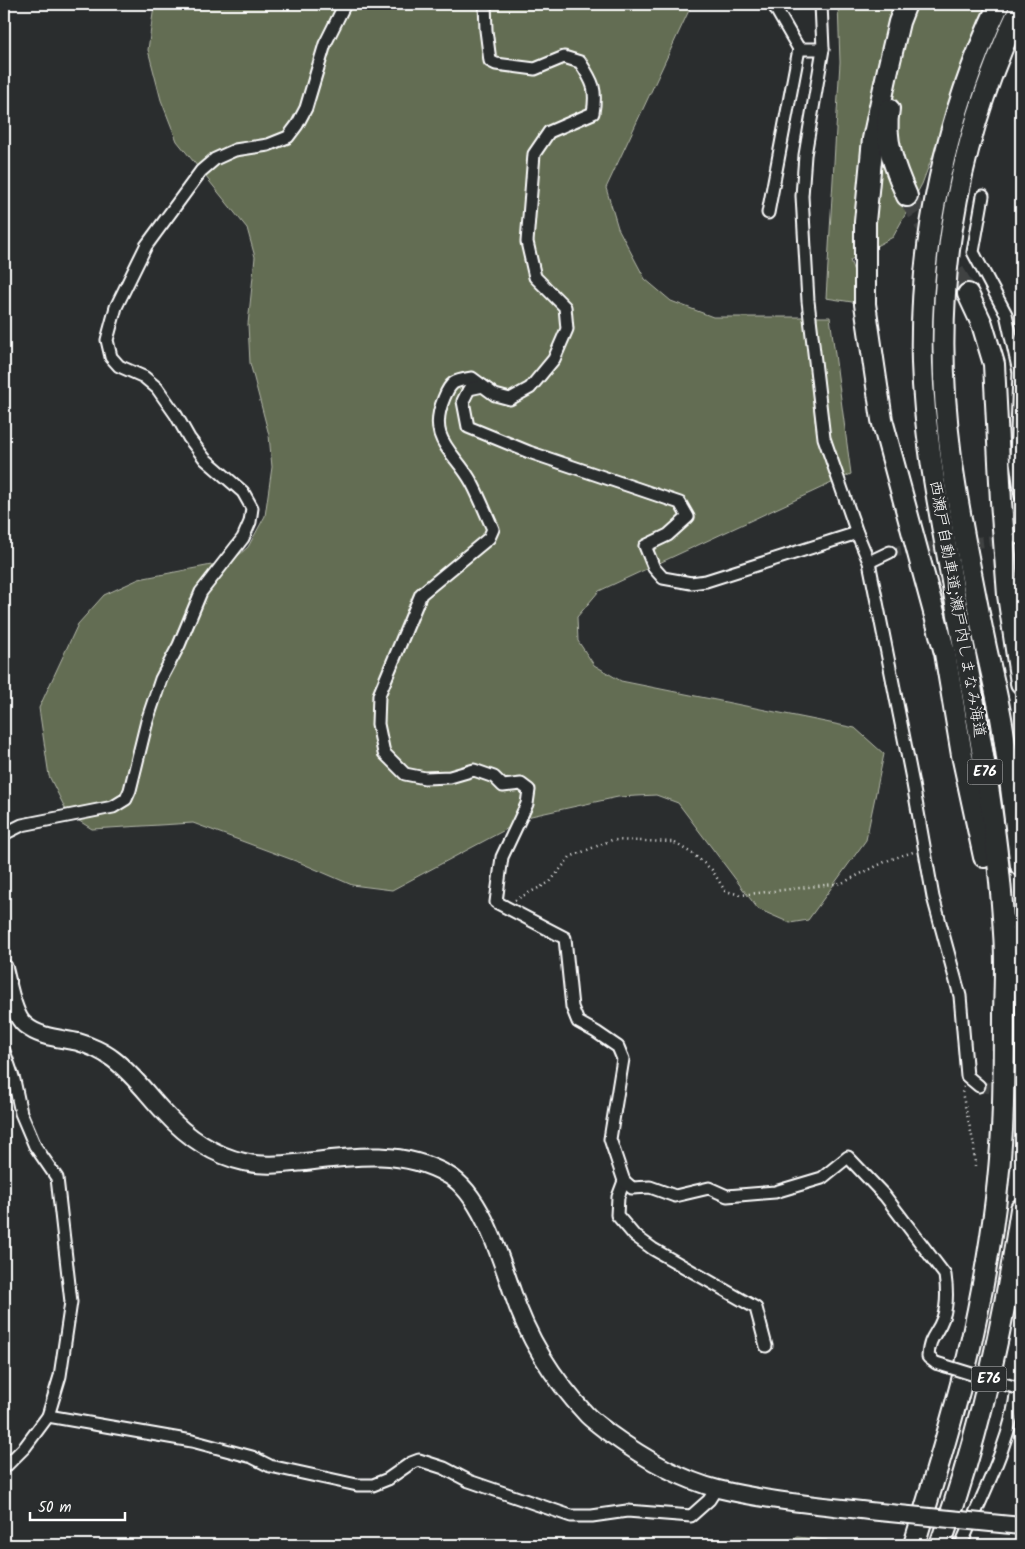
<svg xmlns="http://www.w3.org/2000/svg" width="1025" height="1549" font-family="Kalam,'Klee One',sans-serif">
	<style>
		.green { fill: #646d53; stroke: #b2b6a9 }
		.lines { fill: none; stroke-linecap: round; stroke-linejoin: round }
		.street-tunnel { stroke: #3f4243; stroke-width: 11; stroke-dasharray: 11 5.5; stroke-linecap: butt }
		.highway-tunnel { stroke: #3f4243; stroke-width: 20; stroke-dasharray: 20 10; stroke-linecap: butt }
		.street-casing { stroke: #fff; stroke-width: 15 }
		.secondary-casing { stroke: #fff; stroke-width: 20 }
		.highway-casing { stroke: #fff; stroke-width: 24 }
		.path { stroke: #fff; stroke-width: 2.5; stroke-dasharray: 1 4; stroke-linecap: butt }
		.street { stroke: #2a2d2e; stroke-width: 11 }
		.secondary { stroke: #2a2d2e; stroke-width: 16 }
		.highway { stroke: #2a2d2e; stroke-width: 20 }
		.street-bridge-casing { stroke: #fff; stroke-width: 15; stroke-linecap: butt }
		.secondary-bridge-casing { stroke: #fff; stroke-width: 20; stroke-linecap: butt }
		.street-bridge { stroke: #2a2d2e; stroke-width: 11 }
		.secondary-bridge { stroke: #2a2d2e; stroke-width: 16 }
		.labels { text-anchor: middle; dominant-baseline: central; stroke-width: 4.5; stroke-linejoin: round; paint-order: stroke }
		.shield { fill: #2a2d2e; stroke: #bfc0c0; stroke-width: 1 }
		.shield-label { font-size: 15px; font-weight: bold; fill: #fff }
		.street-label { font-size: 16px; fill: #fff; stroke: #2a2d2e }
	</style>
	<rect width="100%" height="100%" fill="#2a2d2e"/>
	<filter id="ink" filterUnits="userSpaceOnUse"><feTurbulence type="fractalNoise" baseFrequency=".02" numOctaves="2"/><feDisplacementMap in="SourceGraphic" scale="10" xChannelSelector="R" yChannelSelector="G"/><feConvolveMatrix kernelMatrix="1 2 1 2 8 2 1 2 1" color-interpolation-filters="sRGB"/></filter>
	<g filter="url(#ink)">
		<!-- green -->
		<g class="green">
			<polygon points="156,4 692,4 606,188 618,228 645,279 671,301 713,317 830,317 851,474 599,591 577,617 578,641 594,665 621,681 855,728 884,754 866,840 808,920 790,923 758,909 678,803 656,795 618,797 531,816 392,890 352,885 301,863 193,823 92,829 68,814 49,776 39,708 78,624 104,595 139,579 232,561 248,547 265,516 272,467 269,435 250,363 248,324 255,257 247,228 177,141 161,100 148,50 154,6"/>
			<polygon points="838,4 990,4 922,184 893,237 850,260 865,304 826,298 840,62"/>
			<polygon points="797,1537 827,1540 831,1545 776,1545"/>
		</g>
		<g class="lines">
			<!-- street-tunnel -->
			<g class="street-tunnel">
				<polyline points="890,552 1008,539"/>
				<polyline points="979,1086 1021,1093"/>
			</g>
			<!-- highway-tunnel -->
			<polyline class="highway-tunnel" points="907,196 968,294"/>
			<defs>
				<g id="street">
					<path d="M485,4L486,30L490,61L496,64L535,69L564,57L580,62C593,82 597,89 593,113L549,132L534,154L527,242L535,277L565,307L567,329L554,359L530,388L510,399L495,395L472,378C454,381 451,381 444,398C426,441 455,451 472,483C480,498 486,514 493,529L489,538L421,594L379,695L378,724L384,753L405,774L425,778L450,777L474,770L494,777L503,786L521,784L529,790L527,804L502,857L496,902L565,938L572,1007L578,1022L596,1032L618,1047L623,1059L610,1139L624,1181L618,1197L617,1215L634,1235L653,1249L756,1308L766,1346"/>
					<polyline points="773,4 799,49 823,49"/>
					<polyline points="821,4 823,49 805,155 802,196 808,301 824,438 857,533 869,562 913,784 933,897 960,996 967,1076 979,1086"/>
					<polyline points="983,196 973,252 1006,314 1019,372 1016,462 1021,496"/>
					<polyline points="768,213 799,49"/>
					<polyline points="483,386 469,389 463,401 468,427 529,452 680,503 688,517 668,535 645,546 654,568 663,578 691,583 706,581 857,533"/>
					<polyline points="1018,538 1021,538"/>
					<polyline points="869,562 890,552"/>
					<polyline points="4,834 22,825 113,807 126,799 130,790 147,721 161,679 179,645 201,592 243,538 250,522 252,508 243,492 205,459 189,438 176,415 157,388 144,377 119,366 111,357 107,340 116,307 146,246 201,171 215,159 235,150 268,145 288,137 297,125 306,108 325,44 345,4"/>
					<polyline points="4,1051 14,1080 21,1113 35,1146 57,1178 71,1302 60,1376 48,1416 25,1447 4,1468"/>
					<path d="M624,1181L632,1188L650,1187L675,1196L709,1188L727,1196L775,1192L822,1178L848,1157L885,1196L945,1275C947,1289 948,1304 943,1318C937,1335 929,1336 928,1357L936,1363"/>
					<polyline points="48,1416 192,1441 252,1457 270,1466 357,1485 373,1485 388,1479 411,1463 419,1460 444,1468 469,1481 571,1516 592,1516 627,1511 691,1516 709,1500 716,1489"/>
					<path d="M961,1545C982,1495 1011,1443 1017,1388"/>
				</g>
				<path id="secondary" d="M4,968C8,983 13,1016 25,1025C40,1038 60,1038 78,1042C89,1045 104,1052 113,1059C133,1074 147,1094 164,1112C185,1135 213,1155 244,1162C264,1167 285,1164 305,1162C354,1156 403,1149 448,1175C481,1193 500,1257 512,1291C527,1337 554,1380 587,1415C594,1422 602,1427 609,1433C642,1457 678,1479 718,1489C768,1501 819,1505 869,1511"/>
				<g id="highway">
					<polyline points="906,4 899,22 888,69 873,139 865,222 865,304 882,420 945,653 962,755 984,857"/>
					<path d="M1021,6C952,150 930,298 951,457C960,521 973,585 986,648C992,675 999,703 1003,730C1010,775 1015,821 1021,866"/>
					<path d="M889,109C883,139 895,169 907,196"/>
					<polyline points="968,294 982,324 994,364 1001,501 1008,595 1021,683"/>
					<path d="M914,1545C933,1482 953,1420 968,1356C985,1282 998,1205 1002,1130C1004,1090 1004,1051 1004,1011C1005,985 1006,959 1004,933C997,807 969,682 948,558C936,494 924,429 922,363C919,240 946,115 999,4"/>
					<path d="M940,1545C979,1437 1004,1323 1021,1209"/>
				</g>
			</defs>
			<!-- street casing -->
			<use href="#street" class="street-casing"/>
			<!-- secondary casing -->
			<use href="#secondary" class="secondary-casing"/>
			<!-- highway casing -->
			<use href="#highway" class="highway-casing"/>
			<!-- path -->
			<g class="path">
				<polyline points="515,900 550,882 570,857 612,840 673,842 693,854 712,870 725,891 741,895 842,883 889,860 913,852"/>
				<polyline points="964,1087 962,1093 974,1145 975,1166"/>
			</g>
			<!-- street -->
			<use href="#street" class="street"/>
			<!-- secondary -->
			<use href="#secondary" class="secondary"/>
			<!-- highway -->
			<use href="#highway" class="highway"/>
			<defs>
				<polyline id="street-bridge" points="936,1363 1017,1388"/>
				<polyline id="secondary-bridge" points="869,1511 1021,1526"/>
			</defs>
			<!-- street-bridge casing -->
			<use href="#street-bridge" class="street-bridge-casing"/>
			<!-- secondary-bridge casing -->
			<use href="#secondary-bridge" class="secondary-bridge-casing"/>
			<!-- street-bridge -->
			<use href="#street-bridge" class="street-bridge"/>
			<!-- secondary-bridge -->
			<use href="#secondary-bridge" class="secondary-bridge"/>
		</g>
	</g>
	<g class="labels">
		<!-- shield labels -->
		<g class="shield">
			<rect x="967.5" y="759.5" width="35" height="25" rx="4"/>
			<rect x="971.5" y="1366.5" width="35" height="25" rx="4"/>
		</g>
		<g class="shield-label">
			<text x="985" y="772">E76</text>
			<text x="989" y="1379">E76</text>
		</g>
		<!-- street labels -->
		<g class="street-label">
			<text transform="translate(957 609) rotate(80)">西瀬戸自動車道;瀬戸内しまなみ海道</text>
		</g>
	</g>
	<!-- margin -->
	<rect width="1025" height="1549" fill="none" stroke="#2a2d2e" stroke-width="20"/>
	<rect x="10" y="10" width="1005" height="1529" fill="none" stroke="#fff" stroke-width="2" filter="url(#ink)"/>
	<!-- scale -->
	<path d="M30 1512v8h95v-8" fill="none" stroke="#ffffff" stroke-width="2.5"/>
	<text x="38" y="1512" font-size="15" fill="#ffffff" stroke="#2a2d2e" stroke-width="4" paint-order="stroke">50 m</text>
</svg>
